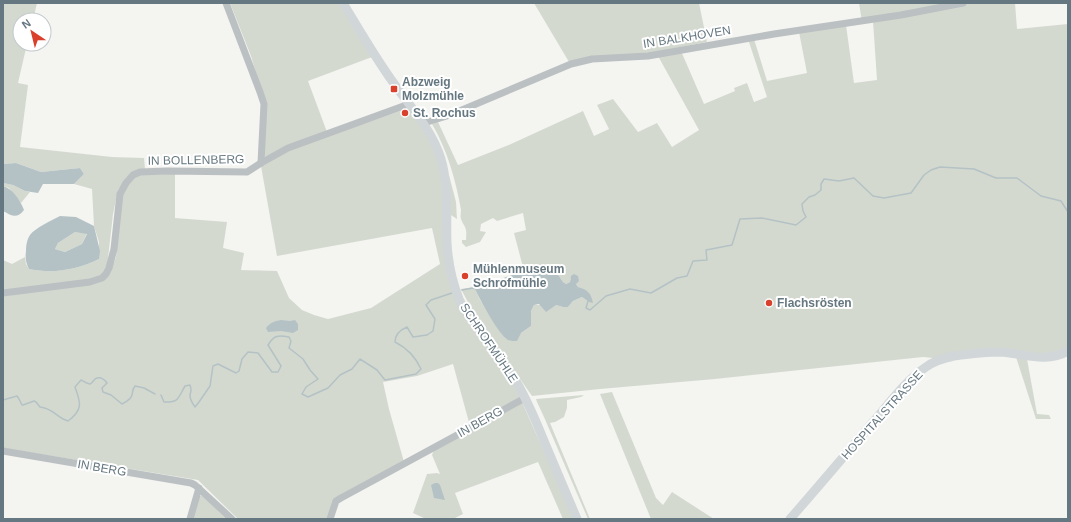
<svg xmlns="http://www.w3.org/2000/svg" width="1071" height="522" font-family="Helvetica,sans-serif">
	<style>
		.green { fill: #d4d9d0 }
		.water { fill: #b4c2c5; fill-rule: evenodd }
		.lines { fill: none; stroke-linecap: round; stroke-linejoin: round }
		.stream { stroke: #b4c2c5; stroke-width: 1.5 }
		.street { stroke: #bbc0c2; stroke-width: 7 }
		.secondary { stroke: #d1d6d9; stroke-width: 9 }
		.poi-dot { fill: #d9412c; stroke: #fff; stroke-width: 1.5 }
		.labels { text-anchor: middle; dominant-baseline: central; stroke-width: 4; stroke-linejoin: round; paint-order: stroke }
		.street-label { font-size: 12px; fill: #657780; stroke: #fff }
		.poi-label { font-size: 12px; font-weight: bold; fill: #657780; stroke: #fff; text-anchor: start }
	</style>
	<rect width="100%" height="100%" fill="#f4f4f1"/>
	<!-- green -->
	<g class="green">
		<path d="M3,3H37L33,20H20V44H27L18,83L28,85L20,147L112,157L144,158L145,169L126,178L118,190L113,214L107,267L102,275L94,279L3,291V260L12,264L25,257L26,264L29,269C53,274 77,270 99,259V242L94,226L92,189L74,184L84,174L80,168L41,172L16,163L3,164Z"/>
		<polygon points="230,3 339,3 372,57 308,81 327,132 266,157 263,155 265,104 251,56"/>
		<polygon points="534,3 699,3 707,42 649,53 569,62"/>
		<path d="M859,3H1015L1017,29L1068,24V348L1059,353L933,358L923,357L715,379L600,389L532,396L471,308L461,289L474,287C482,306 494,323 506,339L521,333L531,326V311L534,305H556L563,307H568L573,301L582,297L589,302L576,284L570,278V282L566,284L563,282L559,276L535,271L527,274L524,271L514,233L526,230L523,213L497,221L493,218L481,224L480,231L486,232L480,242L466,247L462,243V240H466C466,236 467,231 465,227C464,225 462,222 461,219C460,216 461,213 461,210C456,181 447,149 432,124L438,122L458,165L511,144L583,111L594,136L609,129L597,105L613,99L638,132L657,123L672,147L699,130L658,56L681,51L704,104L735,91L734,88L747,83L754,102L767,97L748,39H754L767,81L807,73L799,32L846,25L854,83L877,80L873,21L862,22Z"/>
		<polygon points="403,110 408,110 428,134 441,167 449,281 519,392 520,398 470,426 453,364 417,376 383,382 389,409 404,462 335,499 328,519 238,519 198,480 3,448 3,296 97,283 111,270 116,257 123,192 136,175 175,174 175,218 227,222 223,248 244,253 241,270 277,271 289,298 302,310 314,315 328,319 371,308 440,264 432,228 277,256 261,166 289,150"/>
		<polygon points="449,175 456,202 457,219 451,215"/>
		<polygon points="3,183 13,185 25,191 30,192 21,203 9,188 3,186"/>
		<polygon points="75,232 87,233 82,244 65,252 55,249 58,243"/>
		<polygon points="1016,357 1027,359 1037,414 1049,415 1051,419 1036,419"/>
		<polygon points="612,392 656,498 663,505 672,492 714,519 651,519 600,394"/>
		<polygon points="584,395 581,397 567,400 567,408 564,417 555,422 550,423 590,519 588,519 544,417 537,402 536,399"/>
		<polygon points="522,402 574,519 563,519 538,462 455,493 463,514 453,519 426,519 413,513 427,474 437,473 440,474 432,455 434,450"/>
		<polygon points="199,496 202,496 228,519 191,519"/>
	</g>
	<!-- water -->
	<g class="water">
		<polygon points="16,163 41,172 80,168 84,174 74,184 43,184 38,193 25,191 13,185 3,183 3,164"/>
		<path d="M3,186C13,189 20,200 24,210C17,219 12,216 3,211Z"/>
		<path d="M60,216L76,217L94,226L100,251L99,259C77,270 53,274 29,269C26,263 25,258 26,251C26,246 27,239 30,235C35,228 52,220 60,216ZM75,232L87,234L82,244L65,252L55,249L58,243Z"/>
		<path d="M549,269L559,276L563,282L566,284L570,282L571,276L574,274L578,276L579,281L576,284L578,287C588,290 591,293 593,303L589,302L582,297L573,301L568,307H563L556,305L546,312L539,304L534,305L531,311V326L521,333L517,341C514,341 511,341 508,340C498,334 479,298 474,287L486,284L524,271L527,274Z"/>
		<path d="M281,320L290,321L295,320L298,324V330L293,333L281,331L268,332L266,328C270,323 274,321 281,320Z"/>
		<polygon points="435,483 438,483 440,485 445,500 434,498 431,485"/>
	</g>
	<g class="lines">
		<!-- stream -->
		<g class="stream">
			<polyline points="462,290 473,288 476,289"/>
			<polyline points="588,301 586,308 590,310 606,296 630,289 651,293 677,278 687,276 693,261 707,260 706,250 732,245 740,219 762,218 796,225 806,217 803,211 802,204 809,197 815,195 821,190 821,184 824,179 839,181 854,178 873,196 884,198 911,193 924,175 931,170 940,167 974,169 996,178 1017,178 1041,196 1061,201 1068,212"/>
			<path d="M161,395L164,402C179,403 178,398 185,386L190,385C192,390 191,390 190,395C190,399 192,403 195,407L199,402L210,386L213,366L218,364L236,373L239,371L242,359L248,352L258,353L272,372H278L281,366L268,345C274,335 278,335 289,337L291,341L289,348L303,359L310,370L318,379L306,387L302,394L308,397L328,388L340,375L352,369L360,359L377,370L385,380L416,374L421,369C416,358 407,348 395,342C395,334 400,330 407,327L413,337L427,335L433,331L435,319L426,305L431,300L452,293"/>
			<path d="M3,400L17,396L19,399L22,405H23L34,401L36,402L40,407C53,408 57,418 68,421C83,410 81,403 75,387L81,380C83,381 88,384 90,384C91,384 95,379 95,379C100,376 104,379 107,383L102,388L103,392L111,395L122,404C126,402 131,399 132,395C133,391 132,390 135,386L144,388L155,394"/>
		</g>
		<!-- street -->
		<g class="street">
			<polyline points="226,3 260,92 264,104 261,163"/>
			<polyline points="424,123 450,115 571,64 592,59 648,56 774,34 901,15 963,3"/>
			<polyline points="3,293 90,282 102,278 106,274 109,268 114,249 120,194 126,183 133,175 140,172 167,171 247,172 261,163 288,148 409,104"/>
			<polyline points="3,451 191,483 195,485 232,519"/>
			<polyline points="190,519 199,488"/>
			<polyline points="330,519 336,501 341,498 525,398"/>
		</g>
		<!-- secondary -->
		<g class="secondary">
			<path d="M343,3C360,31 376,59 395,85C412,109 432,130 441,159C449,186 446,215 447,243C448,262 452,281 459,299C464,311 473,321 481,331C493,348 505,364 516,381C527,400 536,421 544,441C555,467 566,493 577,519"/>
			<path d="M790,519C818,487 846,454 873,422C889,404 906,380 926,367C934,361 944,358 954,356C969,354 984,352 1000,352C1023,353 1045,364 1068,351"/>
		</g>
	</g>
	<!-- markers -->
	<g class="poi-dot">
		<rect x="390" y="85" width="8" height="8" rx="2"/>
		<circle cx="405" cy="113" r="4"/>
		<circle cx="465" cy="276" r="4"/>
		<circle cx="769" cy="303" r="4"/>
	</g>
	<g class="labels">
		<!-- street labels -->
		<g class="street-label">
			<text transform="translate(687 37) rotate(-9)">IN BALKHOVEN</text>
			<text transform="translate(196 160) rotate(-1)">IN BOLLENBERG</text>
			<text transform="translate(489 343) rotate(56)">SCHROFMÜHLE</text>
			<text transform="translate(882 415) rotate(-48)">HOSPITALSTRASSE</text>
			<text transform="translate(480 422) rotate(-29)">IN BERG</text>
			<text transform="translate(102 468) rotate(10)">IN BERG</text>
		</g>
		<!-- poi labels -->
		<g class="poi-label">
			<text x="402" y="82">Abzweig<tspan x="402" dy="14">Molzmühle</tspan></text>
			<text x="413" y="113">St. Rochus</text>
			<text x="473" y="269">Mühlenmuseum<tspan x="473" dy="14">Schrofmühle</tspan></text>
			<text x="777" y="303">Flachsrösten</text>
		</g>
	</g>
	<!-- border -->
	<rect width="1071" height="522" fill="none" stroke="#657780" stroke-width="8"/>
	<!-- north arrow -->
	<g transform="translate(32 32) rotate(325)"><circle r="19" fill="#ffffff" stroke="#c1c9cc"/>
	<path d="M0-3L7 15L0 10L-7 15Z" fill="#d9412c"/>
	<text y="-6" font-size="11" font-weight="bold" text-anchor="middle" fill="#657780">N</text>
	</g>
</svg>
